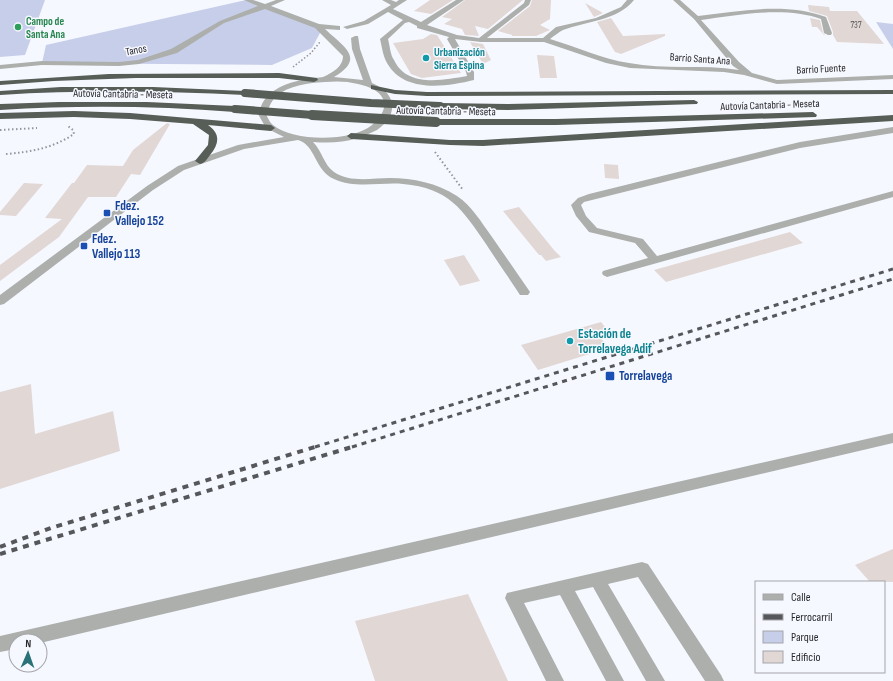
<svg xmlns="http://www.w3.org/2000/svg" width="893" height="681" font-family="'Sofia Sans Condensed',sans-serif">
	<style>
		.green { fill: #c7cee9 }
		.building { fill: #e1d7d5 }
		.lines { fill: none; stroke-linecap: round; stroke-linejoin: round }
		.path-far1 { stroke: #93959a; stroke-width: 1.5; stroke-dasharray: 1.5 2; stroke-linecap: butt }
		.path { stroke: #93959a; stroke-width: 2; stroke-dasharray: 1.5 2.5; stroke-linecap: butt }
		.minor { fill: #acafac; fill-rule: evenodd }
		.highway { fill: #575d57; fill-rule: evenodd }
		.rail-far1 { stroke: #56575b; stroke-width: 3; stroke-dasharray: 5 5; stroke-linecap: butt }
		.rail { stroke: #56575b; stroke-width: 4; stroke-dasharray: 6 6; stroke-linecap: butt }
		.highway-bridge-far1 { stroke: #575d57; stroke-width: 8 }
		.highway-bridge { stroke: #575d57; stroke-width: 10 }
		.leisure-dot { fill: #2e9e5b; stroke: #f6f8ff; stroke-width: 1.5 }
		.culture-dot { fill: #0f9aa8; stroke: #f6f8ff; stroke-width: 1.5 }
		.transit-dot { fill: #1a4fb4; stroke: #f6f8ff; stroke-width: 1.5 }
		.labels { text-anchor: middle; dominant-baseline: central; stroke-width: 3; stroke-linejoin: round; paint-order: stroke }
		.far-number-label { font-size: 9px; fill: #565457 }
		.far-leisure-label { font-size: 11px; font-weight: bold; fill: #27864d; stroke: #f6f8ff; text-anchor: start }
		.far-street-label { font-size: 11px; fill: #28292d; stroke: #f6f8ff }
		.far-culture-label { font-size: 11px; font-weight: bold; fill: #0d838f; stroke: #f6f8ff; text-anchor: start }
		.transit-label { font-size: 13px; font-weight: bold; fill: #164399; stroke: #f6f8ff; text-anchor: start }
		.culture-label { font-size: 13px; font-weight: bold; fill: #0d838f; stroke: #f6f8ff; text-anchor: start }
	</style>
	<rect width="100%" height="100%" fill="#f6f8ff"/>
	<!-- green -->
	<g class="green">
		<polygon points="0,0 45,0 25,55 0,57"/>
		<polygon points="246,0 293,16 321,31 312,48 272,65 42,63 46,45"/>
		<polygon points="876,22 893,24 893,49"/>
	</g>
	<!-- building -->
	<g class="building">
		<polygon points="430,0 453,0 431,14 414,11"/>
		<polygon points="465,0 523,0 488,29 475,26 479,36 465,35 462,29 444,24 452,19 442,17"/>
		<polygon points="532,0 551,0 550,19 540,25 550,30 536,36 512,36 512,35 498,31 530,6"/>
		<polygon points="585,3 603,13 594,17"/>
		<polygon points="808,5 829,7 830,11 857,11 884,44 837,42 833,35 833,32 827,16 809,11"/>
		<polygon points="611,18 623,36 665,34 665,36 621,54 615,52 597,22"/>
		<polygon points="810,18 820,20 823,33 825,35 824,35 817,27 812,27"/>
		<polygon points="431,34 437,35 461,73 422,78 411,74 393,43 423,39"/>
		<polygon points="470,42 483,44 491,60 483,64"/>
		<polygon points="537,55 554,56 557,78 540,78"/>
		<polygon points="167,123 170,124 140,175 131,174 116,197 88,197 59,237 0,281 0,265 62,219 45,218 72,183 74,183 87,165 123,166 133,150"/>
		<polygon points="604,164 618,165 619,179 605,178"/>
		<polygon points="24,183 43,184 16,216 0,215 0,212"/>
		<polygon points="519,207 554,250 561,257 546,261 541,255 539,255 503,211"/>
		<polygon points="790,232 803,243 666,282 654,270"/>
		<polygon points="464,255 480,281 460,286 444,260"/>
		<polygon points="601,322 609,332 599,336 609,348 538,370 521,345"/>
		<polygon points="31,384 35,434 113,411 120,451 0,489 0,392"/>
		<polygon points="893,549 893,582 870,582 855,565"/>
		<polygon points="468,594 508,681 375,681 355,621"/>
	</g>
	<g class="lines">
		<!-- path-far1 -->
		<polyline class="path-far1" points="293,67 311,53 320,42"/>
		<!-- path -->
		<g class="path">
			<polyline points="0,130 37,128"/>
			<polyline points="435,152 463,190"/>
			<path d="M6,154C31,152 53,148 74,134L73,130L68,126"/>
		</g>
		<!-- minor -->
		<g class="minor">
			<path d="M244,0H253L265,4L276,0H285L271,6L319,24L340,26V30L325,29C344,47 366,58 334,77L363,80L352,49L351,38L355,36H358L360,49L372,83C397,93 399,115 377,130C371,133 363,136 357,138C343,143 328,143 313,142C322,151 324,165 334,172C350,183 372,178 390,178C413,178 437,183 457,196C472,206 481,222 492,237C504,254 516,272 528,289L530,292L528,295H520C509,278 497,261 486,244C462,209 449,188 403,184C381,182 355,189 334,179C314,170 316,145 298,140L244,149L184,170L153,190L4,304L0,305V295L147,186L178,166L238,145L284,137L266,128L258,114C260,109 262,102 266,98C276,86 293,81 308,79C312,78 319,78 323,77C332,73 343,67 343,56L315,28L265,9L224,23L177,53L139,64L119,66L42,65L0,69V65L42,61L119,62L138,60L171,49L220,21L258,6ZM325,82C336,81 347,81 358,84C383,89 395,105 372,125C352,142 293,142 273,125C270,123 268,118 266,114C268,110 270,104 273,100C284,86 307,83 325,82Z"/>
			<path d="M382,0H391L396,2L399,0H407L393,9L421,22L456,0H464L427,25L457,35L479,38L524,3L525,0H531L529,5L487,38H543L556,27L596,18L621,7L627,0H634C617,21 587,21 563,30C559,32 554,36 550,39C577,47 602,59 629,63C665,70 702,64 739,70L733,66L694,19L673,0H680L698,16C740,11 786,2 826,17L832,33L831,35H828L824,33L821,19C784,6 739,15 701,20L739,62L752,73L770,78L777,80L893,75V79L777,84L744,75L724,72L630,68L606,63L544,42H481L455,39L474,72V80C445,87 404,93 387,63C383,56 382,47 380,39L403,20L388,12L368,24L347,29L343,27L364,21L391,5ZM409,22L417,26V28L449,37L447,39L466,72L467,76C443,80 407,88 394,60C390,54 390,46 388,39L405,23Z"/>
			<polygon points="893,127 893,133 800,148 584,202 581,205 586,216 597,228 643,239 657,256 893,191 893,197 607,277 603,275 602,273 603,271 648,258 635,243 589,232 576,216 571,205 578,198 589,194 800,142"/>
			<polygon points="893,433 893,443 40,643 40,641 16,641 16,649 0,652 0,636"/>
			<polygon points="642,562 648,564 721,675 724,681 705,681 638,577 608,584 665,681 646,681 593,587 575,591 624,681 606,681 560,595 524,603 564,681 546,681 505,598 507,593"/>
		</g>
		<!-- highway -->
		<g class="highway">
			<polygon points="279,73 317,78 318,80 314,82 279,78 136,78 54,81 0,85 0,81 109,74"/>
			<polygon points="371,85 395,90 427,92 893,90 893,94 427,96 395,94 371,89"/>
			<path d="M61,87H153L245,91L249,93L245,95C163,91 82,90 0,95V91Z"/>
			<polygon points="694,100 698,102 697,104 508,110 440,109 436,106 440,103 508,104"/>
			<path d="M59,102H147L235,106L239,109L235,112C157,106 79,105 0,110V104Z"/>
			<path d="M74,111L130,113L271,125L275,128L271,131L208,125C221,134 219,144 210,155C207,159 205,163 200,164L195,161L208,145L209,135L193,124L130,119L74,117L0,119V113Z"/>
			<polygon points="813,112 817,115 816,117 556,125 436,125 432,122 436,119 556,119"/>
			<polygon points="893,115 893,121 483,146 450,145 351,139 347,136 351,133 450,140 483,140"/>
		</g>
		<!-- rail-far1 -->
		<g class="rail-far1">
			<polyline points="315,447 893,269"/>
			<polyline points="352,447 893,279"/>
		</g>
		<!-- rail -->
		<g class="rail">
			<polyline points="0,547 51,528 318,446"/>
			<polyline points="0,554 355,446"/>
		</g>
		<!-- highway-bridge-far1 -->
		<g class="highway-bridge-far1">
			<polyline points="245,93 371,103 440,106"/>
			<polyline points="235,109 326,116"/>
		</g>
		<!-- highway-bridge -->
		<polyline class="highway-bridge" points="312,115 436,122"/>
	</g>
	<!-- markers -->
	<circle class="leisure-dot" cx="18" cy="27" r="4"/>
	<g class="culture-dot">
		<circle cx="426" cy="58" r="4"/>
		<circle cx="570" cy="341" r="4"/>
	</g>
	<g class="transit-dot">
		<rect x="103" y="209" width="8" height="8" rx="2"/>
		<rect x="80" y="242" width="8" height="8" rx="2"/>
		<rect x="605" y="371" width="10" height="10" rx="2"/>
	</g>
	<g class="labels">
		<!-- far-number labels -->
		<g class="far-number-label">
			<text x="856" y="25">737</text>
		</g>
		<!-- far-leisure labels -->
		<g class="far-leisure-label">
			<text x="26" y="21">Campo de<tspan x="26" dy="13">Santa Ana</tspan></text>
		</g>
		<!-- far-street labels -->
		<g class="far-street-label">
			<text transform="translate(136 50) rotate(-11)">Tanos</text>
			<text transform="translate(700 59) rotate(4)">Barrio Santa Ana</text>
			<text transform="translate(821 69) rotate(-3)">Barrio Fuente</text>
			<text transform="translate(123 94) rotate(1)">Autovía Cantabria - Meseta</text>
			<text transform="translate(770 105) rotate(-2)">Autovía Cantabria - Meseta</text>
			<text transform="translate(446 111) rotate(1)">Autovía Cantabria - Meseta</text>
		</g>
		<!-- far-culture labels -->
		<g class="far-culture-label">
			<text x="434" y="52">Urbanización<tspan x="434" dy="13">Sierra Espina</tspan></text>
		</g>
		<!-- transit labels -->
		<g class="transit-label">
			<text x="115" y="206">Fdez.<tspan x="115" dy="15">Vallejo 152</tspan></text>
			<text x="92" y="239">Fdez.<tspan x="92" dy="15">Vallejo 113</tspan></text>
			<text x="619" y="376">Torrelavega</text>
		</g>
		<!-- culture labels -->
		<g class="culture-label">
			<text x="578" y="334">Estación de<tspan x="578" dy="15">Torrelavega Adif</tspan></text>
		</g>
	</g>
	<!-- legend -->
	<rect x="755" y="581" width="130" height="92" fill="#f6f8ff" stroke="#a4a5ab"/>
	<rect x="763" y="594" width="20" height="6" fill="#acafac" stroke="#a4a5ab"/>
	<text x="791" y="601" font-size="12" fill="#28292d">Calle</text>
	<rect x="763" y="614" width="20" height="6" fill="#56575b" stroke="#a4a5ab"/>
	<text x="791" y="621" font-size="12" fill="#28292d">Ferrocarril</text>
	<rect x="763" y="631" width="20" height="12" fill="#c7cee9" stroke="#a4a5ab"/>
	<text x="791" y="641" font-size="12" fill="#28292d">Parque</text>
	<rect x="763" y="651" width="20" height="12" fill="#e1d7d5" stroke="#a4a5ab"/>
	<text x="791" y="661" font-size="12" fill="#28292d">Edificio</text>
	<!-- north arrow -->
	<g transform="translate(28 653) rotate(2)"><circle r="19" fill="#f6f8ff" stroke="#a4a5ab"/>
	<path d="M0-3L7 15L0 10L-7 15Z" fill="#287278"/>
	<text y="-6" font-size="11" font-weight="bold" text-anchor="middle" fill="#28292d">N</text>
	</g>
</svg>
